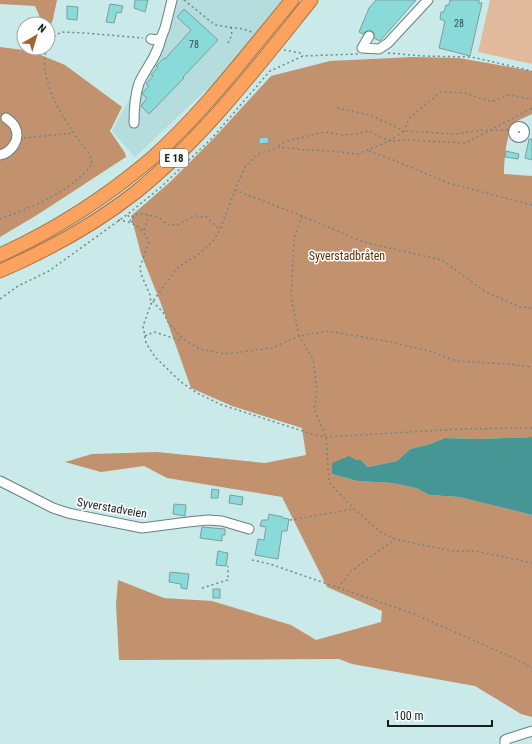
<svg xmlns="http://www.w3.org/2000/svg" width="532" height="744" font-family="'Roboto Condensed',sans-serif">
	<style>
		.built { fill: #b5dddd }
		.green { fill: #e1b99d }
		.forest { fill: #c2916d }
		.water { fill: #469696 }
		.building { fill: #8adad9; stroke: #7f9d9d }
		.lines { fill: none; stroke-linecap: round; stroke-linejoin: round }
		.minor-casing { stroke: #648180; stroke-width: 11 }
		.highway-casing { stroke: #a97448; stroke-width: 15 }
		.path { stroke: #718786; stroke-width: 1.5; stroke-dasharray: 2 3; stroke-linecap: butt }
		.minor { stroke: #fff; stroke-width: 9 }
		.highway { stroke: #faa25e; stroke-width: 13 }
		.labels { text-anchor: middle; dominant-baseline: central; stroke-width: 3; stroke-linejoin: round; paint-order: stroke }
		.number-label { font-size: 10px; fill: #314e4e }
		.shield { fill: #fff; stroke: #5a6262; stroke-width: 1 }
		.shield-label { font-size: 11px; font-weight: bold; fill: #131f1f }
		.park-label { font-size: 12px; fill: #5b2c00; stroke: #fff }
		.street-label { font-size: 12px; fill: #131f1f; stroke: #fff }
	</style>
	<rect width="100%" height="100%" fill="#caeae9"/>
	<!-- built -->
	<polygon class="built" points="170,0 283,0 221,76 135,157 112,131 158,46"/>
	<!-- green -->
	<polygon class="green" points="490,0 532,0 532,64 478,52"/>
	<!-- forest -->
	<g class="forest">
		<polygon points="0,0 57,0 53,19 48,33 48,24 43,24 35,6 0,4"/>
		<polygon points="0,47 31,51 65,65 122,107 110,131 125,153 126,157 37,215 0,237"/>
		<path d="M413,57L459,58L532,71V114C527,117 519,119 515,123C506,131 504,162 504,174L532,176V437L479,439L445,438L427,445L410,449L397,461L368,467L361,460L332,474L357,481L392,483L416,488L429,495L459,497L532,515V717L521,714L475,686L352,664L339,659L119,660L116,604L118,580L164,598L212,601L291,625L316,640L381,622L382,611L327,587L282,497L167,478L144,466L101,472L65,462L92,454L157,452L265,463L306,455L302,428L232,406L191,388L160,301L141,254L131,216L170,182L213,139L271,76L330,61Z"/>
	</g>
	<!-- water -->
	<polygon class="water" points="532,437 532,515 459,497 429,495 416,488 392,483 357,481 332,474 332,463 349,456 356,460 361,460 368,467 397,461 410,449 427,445 445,438 479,439"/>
	<!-- building -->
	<g class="building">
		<polygon points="135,0 148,0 145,12 134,8"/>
		<polygon points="376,0 416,0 380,41 374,38 374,33 372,31 366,31 363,34 359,32 369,8"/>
		<polygon points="450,0 479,0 479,3 482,3 470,56 439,48 445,21 440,19 441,12 444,12 446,5 449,5"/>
		<polygon points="110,4 123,6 121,13 117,12 114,23 106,22"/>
		<polygon points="67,6 78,7 77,20 67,19"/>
		<polygon points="184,9 218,40 183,77 184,78 149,114 141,106 147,98 142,94 143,92 149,86 146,84 153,76 151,75 158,67 156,66 164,58 165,59 191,30 177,17"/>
		<polygon points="268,137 269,143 259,144 259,138"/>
		<polygon points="529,139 532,139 532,160 525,158"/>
		<polygon points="506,151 519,154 518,159 505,157"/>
		<polygon points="212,489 219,490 218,498 211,498"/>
		<polygon points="230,495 243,497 242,505 229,503"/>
		<polygon points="174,504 186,505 185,516 173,514"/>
		<polygon points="269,514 283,517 283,518 289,519 287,531 282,531 278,559 255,555 258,539 264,540 266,527 260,526 262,520 268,520"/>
		<polygon points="202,527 225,529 225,535 222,535 222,541 200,538"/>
		<polygon points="218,551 228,553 226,566 216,565"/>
		<polygon points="170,572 189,574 187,589 181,588 181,584 169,582"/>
		<rect x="213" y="589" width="7" height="9"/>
	</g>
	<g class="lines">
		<defs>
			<g id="minor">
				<polyline points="369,36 362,48 379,49 388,43 428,0"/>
				<polyline points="151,39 156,40 161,38 165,28 172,0"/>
				<path d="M134,123C134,111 135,95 139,83C146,68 158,55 161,38"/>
				<circle cx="519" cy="132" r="5.5"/>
				<path d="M0,155C12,152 21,139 15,127C13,123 9,120 6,118"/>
				<polyline points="0,481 53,508 68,513 142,528 188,522 208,520 222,521 249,529"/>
				<polyline points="505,744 505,740 507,739 532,731"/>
			</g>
			<g id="highway">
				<path d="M0,255C55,230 105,198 151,159C204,112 247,54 292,0"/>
				<path d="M0,271C48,250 94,225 136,192C204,137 257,67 311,0"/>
			</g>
		</defs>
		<!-- minor casing -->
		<use href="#minor" class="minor-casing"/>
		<!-- highway casing -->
		<use href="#highway" class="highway-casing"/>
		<!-- path -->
		<g class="path">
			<polyline points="184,0 215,25 243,29 252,32"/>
			<polyline points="228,43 232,35 231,28"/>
			<polyline points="48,45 55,36 61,32 85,33 143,38"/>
			<polyline points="284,50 300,53 303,56"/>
			<polyline points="388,53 423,56 472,57 532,71"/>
			<polyline points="337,108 370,115 404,131 410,117 441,92 466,93 491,102 509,95 532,99"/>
			<polyline points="513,130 484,130 456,134 404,131 389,141 358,154 331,151 305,150 280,147 258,154 245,167 235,190 220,230 213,241 199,254 177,268 151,304 143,326 146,343 155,357 181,382 197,393 222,405 312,434 326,437 460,429 532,428"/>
			<polyline points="24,138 73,133"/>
			<polyline points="279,146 280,144 291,140 325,132 342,135 356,134 369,131 389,141 408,140 466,143 532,108"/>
			<polyline points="369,151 391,159 448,183 532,205"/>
			<polyline points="235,190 302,216 363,242 442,260 484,291 520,307 532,308"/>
			<polyline points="128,215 132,224"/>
			<polyline points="302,216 294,239 291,297 299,336 328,331 386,341 429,351 456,361 508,364 532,367"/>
			<path d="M0,219C31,208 72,191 92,164C90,149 80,144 73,132C59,112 37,73 47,48"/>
			<path d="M118,220C135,222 142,228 149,242L140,267L141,274L150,295L151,304"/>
			<polyline points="132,223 133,217 139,213 158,217 168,225 177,225 195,216 206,217 220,230"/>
			<polyline points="144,230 149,215"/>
			<polyline points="0,299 18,286 49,271 128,214 161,187 212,138 270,71 303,56 358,54"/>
			<polyline points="153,301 155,304 163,312 168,322 183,339 200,349 225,354 272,348 299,336 313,359 317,392 314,409 326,437 329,482 354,509 382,533 395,539 452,551 475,551 532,563"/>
			<polyline points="145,336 154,332 179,340 183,339"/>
			<polyline points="290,520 354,509"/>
			<polyline points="252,560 270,564 414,614 514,658 532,668"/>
			<polyline points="202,588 228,580 228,566"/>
			<polyline points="338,588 350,572 395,539"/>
		</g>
		<!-- minor -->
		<use href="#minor" class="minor"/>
		<!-- highway -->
		<use href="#highway" class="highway"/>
	</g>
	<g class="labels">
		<!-- number labels -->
		<g class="number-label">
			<text x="459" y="23">28</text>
			<text x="194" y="44">78</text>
		</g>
		<!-- shield labels -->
		<rect class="shield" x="160" y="149" width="28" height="18" rx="3"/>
		<g class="shield-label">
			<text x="174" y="158">E 18</text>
		</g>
		<!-- park labels -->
		<g class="park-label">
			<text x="347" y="256">Syverstadbråten</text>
		</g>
		<!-- street labels -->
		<g class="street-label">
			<text transform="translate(112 508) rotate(10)">Syverstadveien</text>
		</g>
	</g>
	<!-- north arrow -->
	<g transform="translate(36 36) rotate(38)"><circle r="19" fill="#ffffff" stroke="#a1a5a5"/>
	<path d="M0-3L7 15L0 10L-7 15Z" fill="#a5632f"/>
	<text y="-6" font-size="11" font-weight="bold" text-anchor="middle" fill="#131f1f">N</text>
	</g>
	<!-- scale -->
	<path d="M388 720v6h104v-6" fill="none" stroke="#131f1f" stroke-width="2"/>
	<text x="394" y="720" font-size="12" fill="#131f1f" stroke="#ffffff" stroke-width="3" paint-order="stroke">100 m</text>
</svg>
